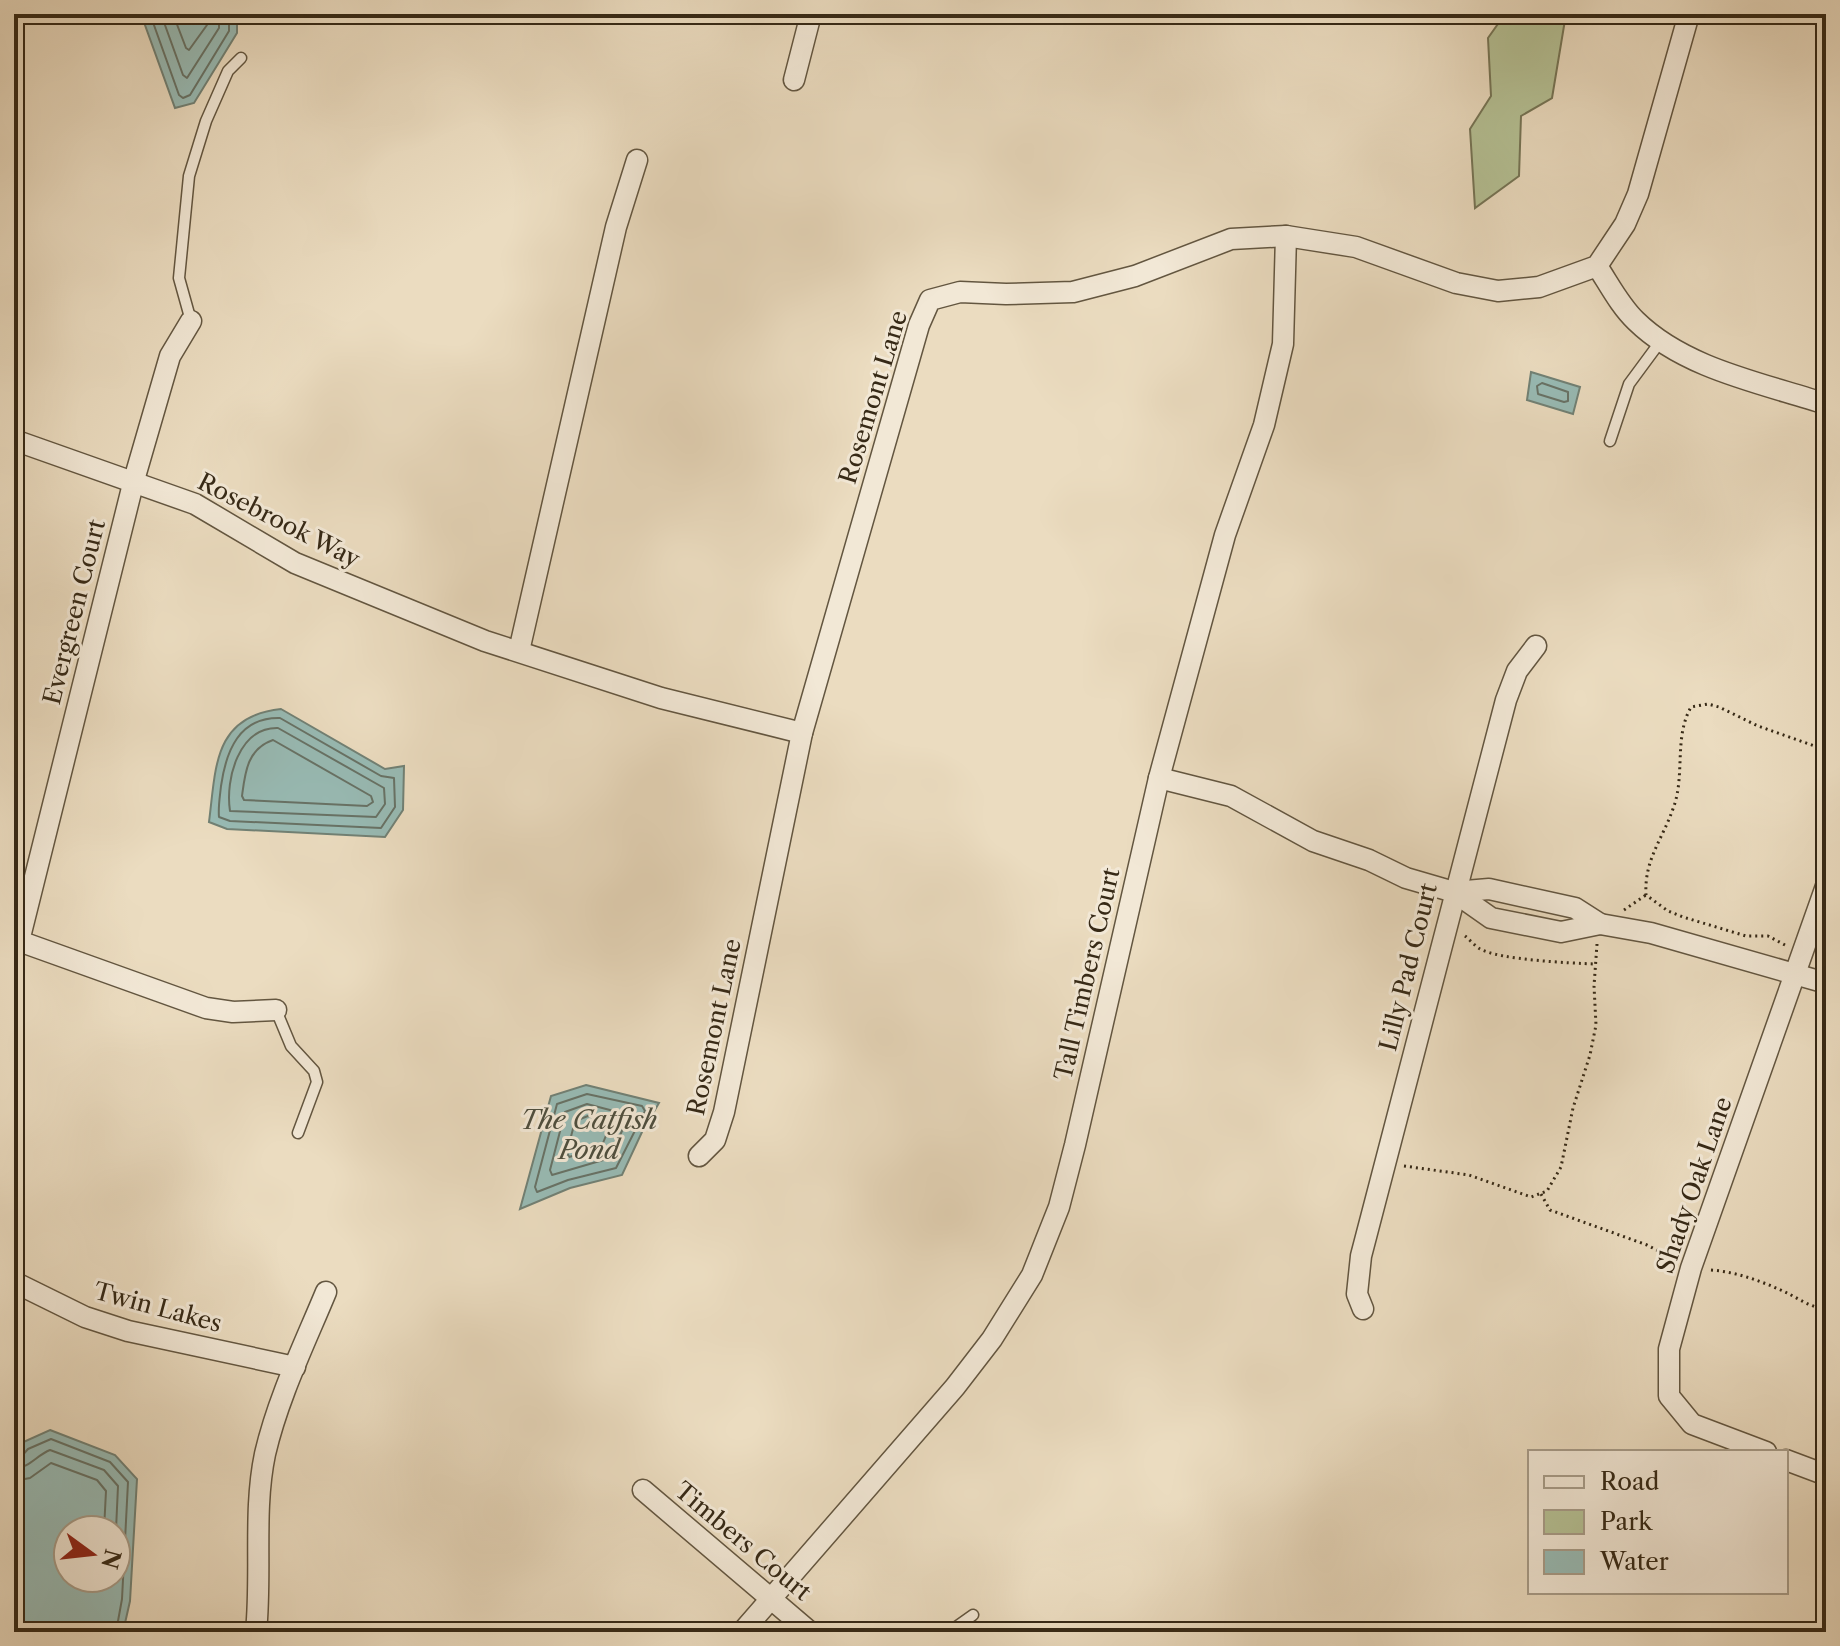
<svg xmlns="http://www.w3.org/2000/svg" width="1840" height="1646" font-family="'Libre Caslon Text',serif">
	<style>
		.green { fill: #b5c195; stroke: #767556; stroke-width: 2 }
		.water { fill: #98bbb5; stroke: #718175; stroke-width: 2; fill-rule: evenodd }
		.lines { fill: none; stroke-linecap: round; stroke-linejoin: round }
		.shore { stroke: #677266; stroke-width: 2 }
		.lane-casing { stroke: #635640; stroke-width: 13 }
		.street-casing { stroke: #635640; stroke-width: 23 }
		.path { stroke: #362916; stroke-width: 3; stroke-dasharray: 2 4; stroke-linecap: butt }
		.lane { stroke: #f2e8d6; stroke-width: 10 }
		.street { stroke: #f2e8d6; stroke-width: 20 }
		.labels { text-anchor: middle; dominant-baseline: central; stroke-width: 6; stroke-linejoin: round; paint-order: stroke }
		.street-label { font-size: 24px; fill: #362916; stroke: #f2e8d6 }
		.water-label { font-size: 26px; font-style: italic; fill: #4e4e3e; stroke: #f2e8d6 }
	</style>
	<rect width="100%" height="100%" fill="#ebdcc0"/>
	<filter id="stains"><feTurbulence type="fractalNoise" baseFrequency=".0025" numOctaves="4"/><feColorMatrix values="0 0 0 0 .2 0 0 0 0 .09 0 0 0 0 .02 0 0 0 .5 -.17"/></filter>
	<radialGradient id="worn" r=".72"><stop offset=".6" stop-color="#630" stop-opacity="0"/><stop offset="1" stop-color="#630" stop-opacity=".3"/></radialGradient>
	<!-- green -->
	<polygon class="green" points="1505,14 1566,14 1552,98 1521,116 1519,176 1475,208 1470,129 1491,96 1488,38"/>
	<!-- water -->
	<g class="water">
		<polygon points="141,14 237,14 237,33 194,103 175,108"/>
		<polygon points="1531,372 1580,387 1573,414 1527,400"/>
		<path d="M281,709L385,769L404,766L403,810L385,837L227,829L209,822C216,768 213,716 281,709Z"/>
		<polygon points="586,1085 659,1103 642,1132 622,1175 570,1188 520,1209 551,1096"/>
		<path d="M50,1430L115,1455L137,1479L130,1601L123,1632H14V1464L19,1444ZM116,1530V1578H68V1530Z"/>
	</g>
	<g class="lines">
		<!-- shore -->
		<g class="shore">
			<polyline points="150,14 179,95 183,98 190,95 229,31 229,14"/>
			<polyline points="161,14 183,75 187,78 219,28 219,14"/>
			<polyline points="173,14 186,48 189,50 207,25 207,14"/>
			<polygon points="1542,383 1568,392 1568,401 1564,402 1538,394 1537,386"/>
			<path d="M280,718L381,776L394,778L395,807L381,828L230,821L219,817C218,807 220,796 221,786C226,751 239,717 280,718Z"/>
			<path d="M278,728L384,788L385,804L376,817L230,811C225,779 239,727 278,728Z"/>
			<path d="M273,740L371,796L373,802L367,806L244,800L242,796C245,773 247,749 273,740Z"/>
			<polygon points="587,1094 642,1106 645,1111 616,1168 568,1180 537,1192 535,1187 557,1104"/>
			<polygon points="587,1104 629,1115 610,1158 552,1175 550,1170 565,1112"/>
			<polygon points="588,1116 611,1123 601,1148 569,1157 567,1152 575,1121"/>
			<polyline points="14,1459 20,1458 28,1449 51,1439 110,1462 128,1482 122,1599 116,1632"/>
			<path d="M14,1469C29,1468 37,1455 50,1450L104,1470L118,1486L116,1530"/>
			<polyline points="14,1481 30,1478 51,1463 97,1480 106,1491 104,1530"/>
		</g>
		<defs>
			<g id="lane">
				<polyline points="191,321 179,278 189,176 206,121 228,71 241,58"/>
				<polyline points="1610,441 1629,384 1660,342"/>
				<polyline points="276,1010 291,1046 314,1071 317,1082 298,1133"/>
				<polyline points="949,1632 973,1615"/>
			</g>
			<g id="street">
				<polyline points="794,80 811,14"/>
				<path d="M1597,266C1609,284 1620,306 1636,321C1685,369 1762,383 1826,404"/>
				<polyline points="191,321 170,356 134,480 19,941 206,1008 233,1012 276,1010"/>
				<polyline points="14,440 195,504 295,563 485,641 661,698 802,733"/>
				<polyline points="519,651 616,227 637,160"/>
				<polyline points="1159,778 1231,796 1313,841 1369,860 1406,878 1454,892 1491,918 1561,932 1600,924 1651,933 1826,983"/>
				<polyline points="1454,892 1489,889 1575,908 1600,924"/>
				<polyline points="699,1156 715,1140 724,1112 802,733 919,325 930,300 960,292 1006,294 1073,292 1135,276 1231,239 1286,236 1356,247 1456,283 1498,291 1539,287 1597,266 1625,224 1638,194 1689,14"/>
				<polyline points="14,1282 85,1317 128,1331 295,1367"/>
				<polyline points="1363,1309 1357,1294 1361,1256 1506,700 1517,671 1536,646"/>
				<polyline points="1766,1452 1692,1424 1669,1396 1669,1349 1691,1268 1826,886"/>
				<polyline points="1786,1460 1826,1475"/>
				<polyline points="643,1490 810,1632"/>
				<path d="M256,1632C262,1573 253,1511 265,1454C278,1398 304,1345 326,1292"/>
				<polyline points="742,1632 955,1387 992,1339 1032,1275 1059,1207 1075,1145 1159,778 1225,535 1264,425 1283,344 1286,236"/>
			</g>
		</defs>
		<!-- lane casing -->
		<use href="#lane" class="lane-casing"/>
		<!-- street casing -->
		<use href="#street" class="street-casing"/>
		<!-- path -->
		<g class="path">
			<polyline points="1624,910 1646,895"/>
			<path d="M1465,936C1470,940 1475,946 1480,949C1500,960 1570,963 1595,964"/>
			<path d="M1785,945L1768,936H1746L1683,917L1668,911L1646,895C1644,859 1663,839 1674,806C1685,774 1674,737 1691,707L1708,704L1719,707L1758,726L1826,750"/>
			<polyline points="1404,1166 1469,1175 1531,1197 1547,1191 1561,1167 1573,1108 1590,1055 1596,1025 1594,986 1597,944"/>
			<polyline points="1541,1194 1550,1210 1647,1245 1674,1259"/>
			<path d="M1711,1270C1737,1272 1761,1281 1785,1292C1798,1298 1811,1308 1826,1309"/>
		</g>
		<!-- lane -->
		<use href="#lane" class="lane"/>
		<!-- street -->
		<use href="#street" class="street"/>
	</g>
	<g class="labels">
		<!-- street labels -->
		<g class="street-label">
			<text transform="translate(873 397) rotate(-73)">Rosemont Lane</text>
			<text transform="translate(279 520) rotate(27)">Rosebrook Way</text>
			<text transform="translate(74 612) rotate(-76)">Evergreen Court</text>
			<text transform="translate(1408 967) rotate(-76)">Lilly Pad Court</text>
			<text transform="translate(1087 974) rotate(-77)">Tall Timbers Court</text>
			<text transform="translate(714 1027) rotate(-78)">Rosemont Lane</text>
			<text transform="translate(1694 1185) rotate(-71)">Shady Oak Lane</text>
			<text transform="translate(158 1307) rotate(15)">Twin Lakes</text>
			<text transform="translate(743 1541) rotate(40)">Timbers Court</text>
		</g>
		<!-- water labels -->
		<g class="water-label">
			<text x="589" y="1120">The Catfish<tspan x="589" dy="30">Pond</tspan></text>
		</g>
	</g>
	<!-- margin -->
	<rect width="1840" height="1646" fill="none" stroke="#ebdcc0" stroke-width="48"/>
	<rect x="16" y="16" width="1808" height="1614" fill="none" stroke="#362916" stroke-width="4"/>
	<rect x="24" y="24" width="1792" height="1598" fill="none" stroke="#362916" stroke-width="2"/>
	<!-- legend -->
	<rect x="1528" y="1450" width="260" height="144" fill="#f2e8d6" stroke="#a79c89" stroke-width="2"/>
	<rect x="1544" y="1476" width="40" height="12" fill="#f2e8d6" stroke="#a79c89" stroke-width="2"/>
	<text x="1600" y="1490" font-size="24" fill="#362916">Road</text>
	<rect x="1544" y="1510" width="40" height="24" fill="#b5c195" stroke="#a79c89" stroke-width="2"/>
	<text x="1600" y="1530" font-size="24" fill="#362916">Park</text>
	<rect x="1544" y="1550" width="40" height="24" fill="#98bbb5" stroke="#a79c89" stroke-width="2"/>
	<text x="1600" y="1570" font-size="24" fill="#362916">Water</text>
	<!-- north arrow -->
	<g transform="translate(92 1554) rotate(105)"><circle r="38" fill="#f2e8d6" stroke="#a79c89" stroke-width="2"/>
	<path d="M0-6L14 30L0 20L-14 30Z" fill="#8f2418"/>
	<text y="-12" font-size="22" font-weight="bold" text-anchor="middle" fill="#362916">N</text>
	</g>
	<rect width="100%" height="100%" filter="url(#stains)"/>
	<rect width="100%" height="100%" fill="url(#worn)"/>
</svg>
